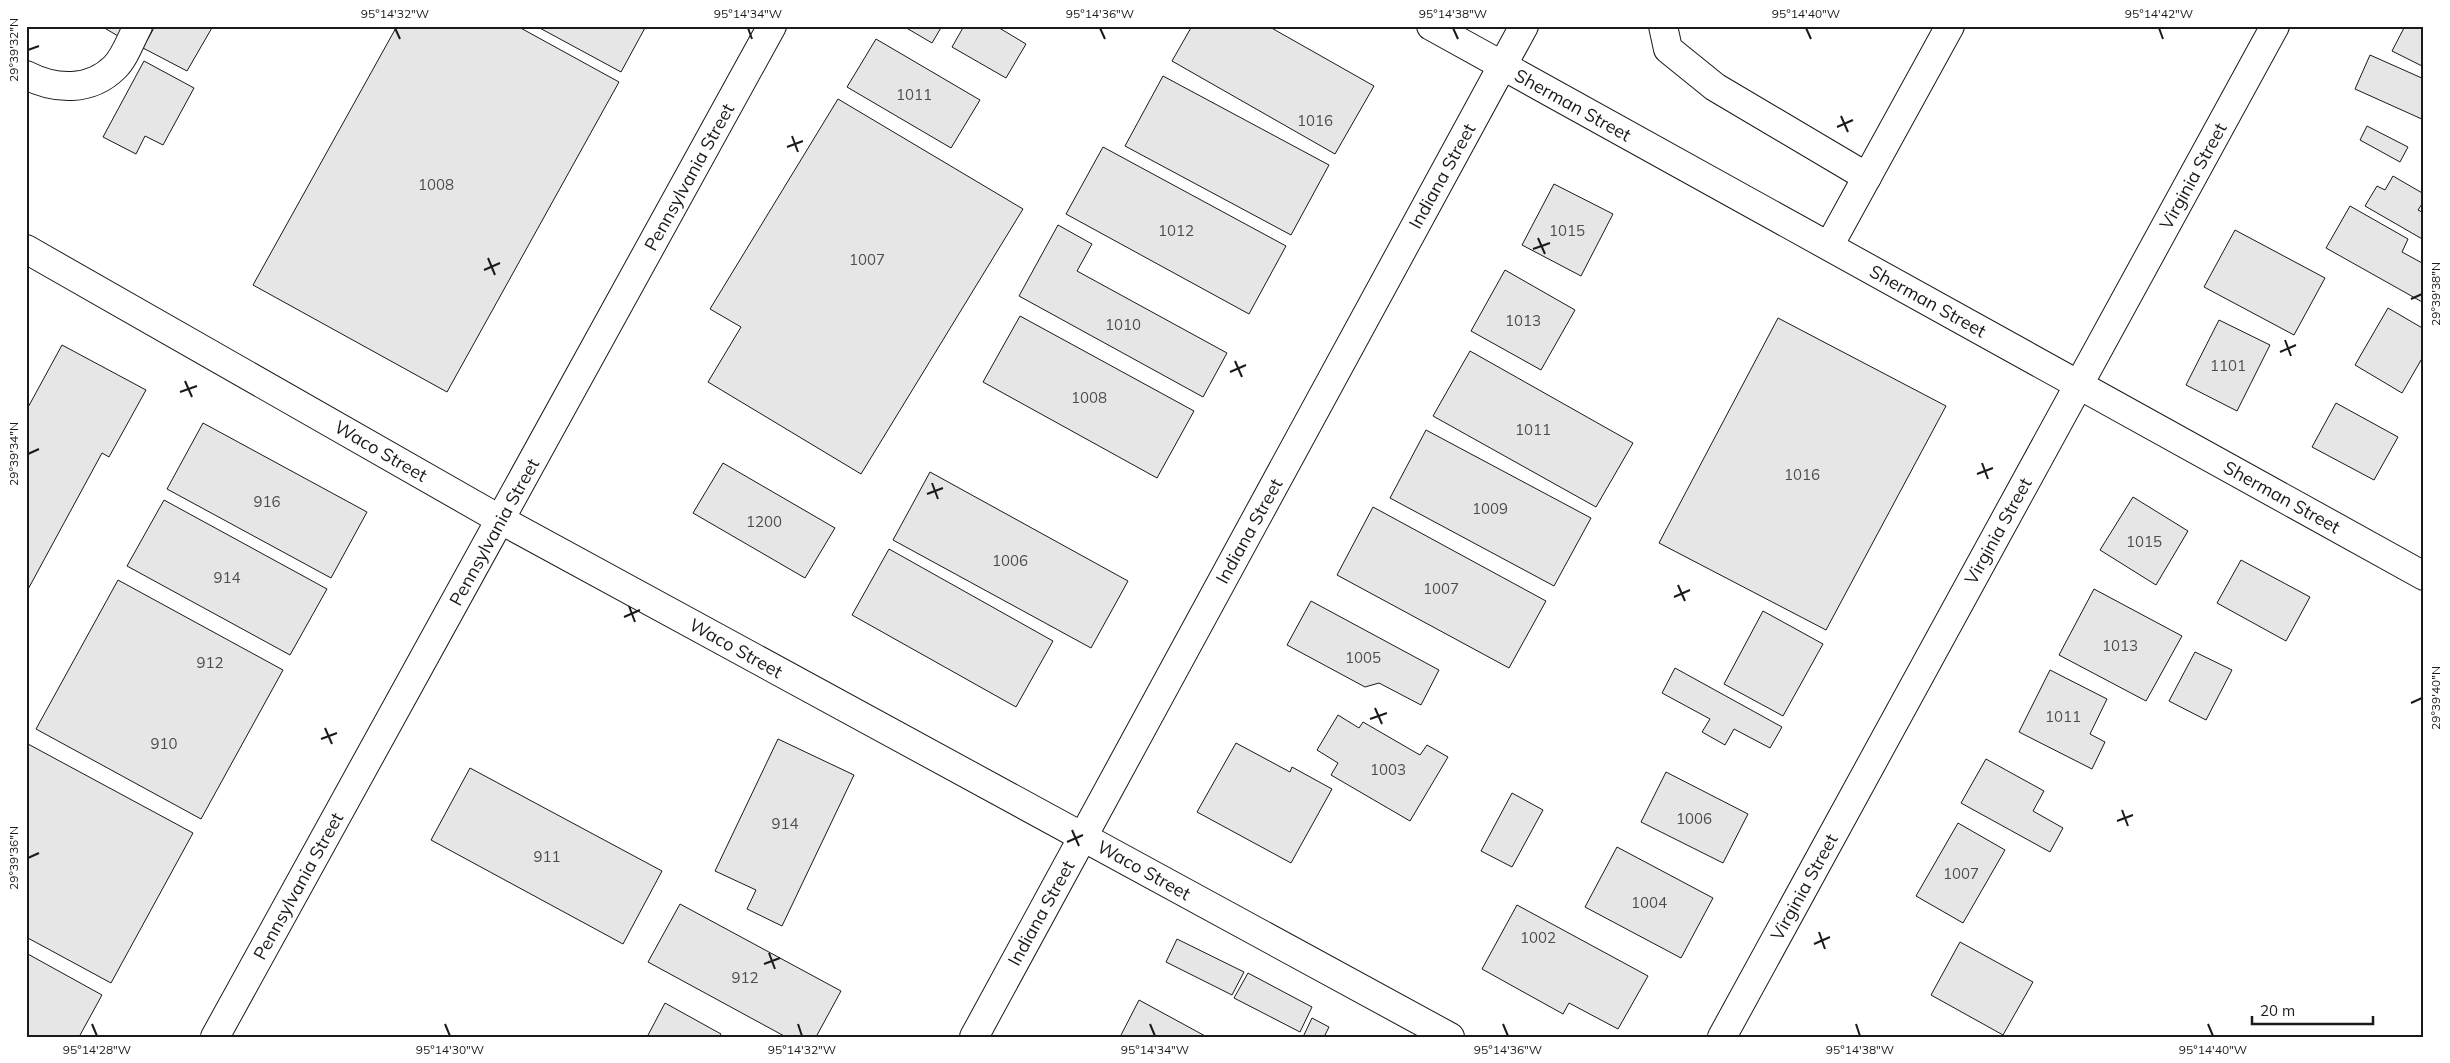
<svg xmlns="http://www.w3.org/2000/svg" width="2450" height="1063" font-family="Mulish,sans-serif">
	<style>
		.building { fill: #e6e6e6; stroke: #1a1a1a }
		.lines { fill: none; stroke-linecap: round; stroke-linejoin: round }
		.minor-casing { stroke: #1a1a1a; stroke-width: 30 }
		.minor { stroke: #fff; stroke-width: 28 }
		.ticks { fill: none; stroke: #1a1a1a; stroke-width: 2 }
		.labels { text-anchor: middle; dominant-baseline: central; stroke-width: 4; stroke-linejoin: round; paint-order: stroke }
		.number-label { font-size: 15px; fill: #4d4d4d }
		.street-label { font-size: 18px; fill: #1a1a1a; stroke: #fff }
		.neatline { fill: none; stroke: #1a1a1a; stroke-width: 2 }
		.ticks-label { font-size: 12px; text-anchor: middle; fill: #1a1a1a }
	</style>
	<rect width="100%" height="100%" fill="#fff"/>
	<!-- building -->
	<g class="building">
		<polygon points="101,26 124,26 118,36"/>
		<polygon points="155,26 213,26 187,71 143,48"/>
		<polygon points="397,26 517,26 619,82 447,392 253,285"/>
		<polygon points="536,26 646,26 621,72"/>
		<polygon points="903,26 942,26 932,43"/>
		<polygon points="964,26 996,26 1026,44 1006,78 952,47"/>
		<polygon points="1192,26 1268,26 1374,86 1335,154 1172,61"/>
		<polygon points="2405,26 2424,26 2424,67 2392,51"/>
		<polygon points="876,39 980,100 951,148 847,87"/>
		<polygon points="2370,55 2424,79 2424,120 2355,89"/>
		<polygon points="144,61 194,88 163,145 145,136 136,154 103,137"/>
		<polygon points="1163,76 1329,165 1291,235 1125,146"/>
		<polygon points="838,99 1023,209 861,474 708,382 741,327 710,309"/>
		<polygon points="2367,126 2408,147 2400,162 2360,140"/>
		<polygon points="1103,147 1286,246 1249,314 1066,214"/>
		<polygon points="2393,176 2424,194 2424,201 2418,210 2424,213 2424,240 2365,206 2377,186 2385,190"/>
		<polygon points="1554,184 1613,214 1581,276 1522,245"/>
		<polygon points="2350,206 2408,239 2402,252 2424,264 2424,303 2326,248"/>
		<polygon points="1058,225 1092,244 1077,271 1227,353 1203,397 1019,296"/>
		<polygon points="2235,230 2325,278 2294,335 2204,287"/>
		<polygon points="1505,270 1575,310 1541,370 1471,331"/>
		<polygon points="2388,308 2424,329 2424,355 2402,393 2355,365"/>
		<polygon points="1020,316 1194,411 1157,478 983,382"/>
		<polygon points="1778,318 1946,406 1826,630 1659,543"/>
		<polygon points="2219,320 2270,345 2237,411 2186,385"/>
		<polygon points="62,345 146,390 109,457 102,453 26,593 26,411"/>
		<polygon points="1470,351 1633,443 1596,507 1433,416"/>
		<polygon points="2336,403 2398,437 2374,480 2312,447"/>
		<polygon points="203,423 367,512 331,578 167,489"/>
		<polygon points="1426,430 1591,518 1554,586 1390,498"/>
		<polygon points="723,463 835,528 805,578 693,513"/>
		<polygon points="930,472 1128,581 1091,648 893,540"/>
		<polygon points="2133,497 2188,531 2156,585 2100,550"/>
		<polygon points="164,500 327,589 290,655 127,566"/>
		<polygon points="1373,507 1546,601 1509,668 1337,575"/>
		<polygon points="889,549 1053,641 1016,707 852,615"/>
		<polygon points="2241,560 2310,597 2286,641 2217,603"/>
		<polygon points="118,580 283,670 201,819 36,729"/>
		<polygon points="2094,589 2182,636 2146,701 2059,655"/>
		<polygon points="1311,601 1439,670 1421,705 1379,683 1365,687 1287,645"/>
		<polygon points="1763,611 1823,644 1783,716 1724,684"/>
		<polygon points="2195,652 2232,670 2206,720 2169,701"/>
		<polygon points="1675,668 1782,727 1770,748 1734,729 1725,745 1702,732 1710,719 1662,693"/>
		<polygon points="2050,670 2107,699 2090,734 2105,742 2092,769 2019,732"/>
		<polygon points="1338,715 1359,728 1363,722 1420,755 1427,745 1448,757 1410,821 1331,775 1338,763 1317,750"/>
		<polygon points="778,739 854,775 782,926 747,909 756,890 715,871"/>
		<polygon points="1236,743 1290,772 1292,767 1332,789 1291,863 1197,812"/>
		<polygon points="28,744 193,833 111,983 26,937"/>
		<polygon points="1986,759 2044,791 2033,811 2063,828 2050,852 1961,803"/>
		<polygon points="470,768 662,871 623,944 431,840"/>
		<polygon points="1666,772 1748,814 1723,863 1641,822"/>
		<polygon points="1512,793 1543,810 1512,867 1481,851"/>
		<polygon points="1958,823 2005,850 1963,923 1916,896"/>
		<polygon points="1617,847 1713,898 1681,958 1585,907"/>
		<polygon points="680,904 841,991 816,1037 786,1037 648,962"/>
		<polygon points="1517,905 1648,976 1618,1029 1569,1003 1563,1014 1482,969"/>
		<polygon points="1177,939 1244,972 1232,995 1166,962"/>
		<polygon points="1960,942 2033,982 2003,1035 1931,995"/>
		<polygon points="26,953 102,995 79,1037 26,1037"/>
		<polygon points="1248,973 1312,1007 1300,1032 1234,998"/>
		<polygon points="1139,1000 1207,1037 1120,1037"/>
		<polygon points="665,1003 721,1034 719,1037 647,1037"/>
		<polygon points="1312,1018 1329,1027 1324,1037 1303,1037"/>
	</g>
	<g class="lines">
		<defs>
			<g id="minor">
				<polyline points="1431,26 2424,576"/>
				<polyline points="1663,26 1668,49 1715,87 1867,177"/>
				<path d="M26,75C55,90 90,92 115,67C125,57 131,39 138,26"/>
				<polyline points="1829,246 1950,26"/>
				<polyline points="26,249 501,520 1450,1037"/>
				<polyline points="215,1037 772,26"/>
				<polyline points="974,1037 1524,26"/>
				<polyline points="1722,1037 2275,26"/>
			</g>
		</defs>
		<!-- minor casing -->
		<use href="#minor" class="minor-casing"/>
		<!-- minor -->
		<use href="#minor" class="minor"/>
	</g>
	<!-- ticks -->
	<path class="ticks" d="M395,28L400,39M748,28L752,39M1100,28L1105,39M1453,28L1458,39M1806,28L1811,39M2159,28L2163,39M28,50L39,46M1841,116L1848,132M1837,127L1853,120M792,136L798,152M787,147L803,141M1538,238L1545,254M1533,249L1550,243M488,258L495,275M484,270L500,263M2411,299L2422,294M2285,340L2291,356M2280,352L2296,345M1235,361L1242,377M1230,372L1246,365M185,381L192,397M180,392L197,386M28,454L39,449M1982,463L1988,479M1977,474L1993,468M932,483L938,499M927,494L943,488M1678,585L1685,601M1674,597L1690,590M629,606L635,622M624,617L640,610M2411,703L2422,698M1375,708L1382,724M1370,719L1387,713M325,728L332,744M321,739L337,733M2122,810L2128,826M2117,821L2133,815M1072,830L1079,846M1067,842L1083,835M28,858L39,853M1819,932L1825,949M1814,944L1830,937M769,953L775,969M764,964L780,958M92,1024L97,1036M445,1024L450,1036M798,1024L802,1036M1150,1024L1155,1036M1503,1024L1508,1036M1856,1024L1860,1036M2208,1024L2213,1036"/>
	<g class="labels">
		<!-- number labels -->
		<g class="number-label">
			<text x="914" y="94">1011</text>
			<text x="1315" y="120">1016</text>
			<text x="436" y="184">1008</text>
			<text x="1176" y="230">1012</text>
			<text x="1567" y="230">1015</text>
			<text x="867" y="259">1007</text>
			<text x="1523" y="320">1013</text>
			<text x="1123" y="324">1010</text>
			<text x="2228" y="365">1101</text>
			<text x="1089" y="397">1008</text>
			<text x="1533" y="429">1011</text>
			<text x="1802" y="474">1016</text>
			<text x="267" y="501">916</text>
			<text x="1490" y="508">1009</text>
			<text x="764" y="521">1200</text>
			<text x="2144" y="541">1015</text>
			<text x="1010" y="560">1006</text>
			<text x="227" y="577">914</text>
			<text x="1441" y="588">1007</text>
			<text x="2120" y="645">1013</text>
			<text x="1363" y="657">1005</text>
			<text x="210" y="662">912</text>
			<text x="2063" y="716">1011</text>
			<text x="164" y="743">910</text>
			<text x="1388" y="769">1003</text>
			<text x="1694" y="818">1006</text>
			<text x="785" y="823">914</text>
			<text x="547" y="856">911</text>
			<text x="1961" y="873">1007</text>
			<text x="1649" y="902">1004</text>
			<text x="1538" y="937">1002</text>
			<text x="745" y="977">912</text>
		</g>
		<!-- street labels -->
		<g class="street-label">
			<text transform="translate(1573 105) rotate(29)">Sherman Street</text>
			<text transform="translate(1442 176) rotate(-61)">Indiana Street</text>
			<text transform="translate(2193 176) rotate(-61)">Virginia Street</text>
			<text transform="translate(689 177) rotate(-61)">Pennsylvania Street</text>
			<text transform="translate(1928 301) rotate(29)">Sherman Street</text>
			<text transform="translate(381 451) rotate(30)">Waco Street</text>
			<text transform="translate(2282 497) rotate(29)">Sherman Street</text>
			<text transform="translate(1249 531) rotate(-61)">Indiana Street</text>
			<text transform="translate(1998 531) rotate(-61)">Virginia Street</text>
			<text transform="translate(494 532) rotate(-61)">Pennsylvania Street</text>
			<text transform="translate(736 648) rotate(29)">Waco Street</text>
			<text transform="translate(1144 870) rotate(29)">Waco Street</text>
			<text transform="translate(298 886) rotate(-61)">Pennsylvania Street</text>
			<text transform="translate(1804 887) rotate(-61)">Virginia Street</text>
			<text transform="translate(1041 913) rotate(-61)">Indiana Street</text>
		</g>
	</g>
	<!-- border -->
	<rect width="2450" height="1063" fill="none" stroke="#ffffff" stroke-width="55"/>
	<!-- scale -->
	<path d="M2252 1016v8h121v-8" fill="none" stroke="#1a1a1a" stroke-width="2.5"/>
	<text x="2260" y="1016" font-size="15" fill="#1a1a1a" stroke="#ffffff" stroke-width="4" paint-order="stroke">20 m</text>
	<rect x="28" y="28" width="2394" height="1008" class="neatline"/>
	<g class="ticks-label">
		<text x="395" y="18">95°14'32"W</text>
		<text x="748" y="18">95°14'34"W</text>
		<text x="1100" y="18">95°14'36"W</text>
		<text x="1453" y="18">95°14'38"W</text>
		<text x="1806" y="18">95°14'40"W</text>
		<text x="2159" y="18">95°14'42"W</text>
		<text transform="translate(14 50) rotate(-90)" y="4">29°39'32"N</text>
		<text transform="translate(2436 294) rotate(-90)" y="4">29°39'38"N</text>
		<text transform="translate(14 454) rotate(-90)" y="4">29°39'34"N</text>
		<text transform="translate(2436 698) rotate(-90)" y="4">29°39'40"N</text>
		<text transform="translate(14 858) rotate(-90)" y="4">29°39'36"N</text>
		<text x="97" y="1054">95°14'28"W</text>
		<text x="450" y="1054">95°14'30"W</text>
		<text x="802" y="1054">95°14'32"W</text>
		<text x="1155" y="1054">95°14'34"W</text>
		<text x="1508" y="1054">95°14'36"W</text>
		<text x="1860" y="1054">95°14'38"W</text>
		<text x="2213" y="1054">95°14'40"W</text>
	</g>
</svg>
